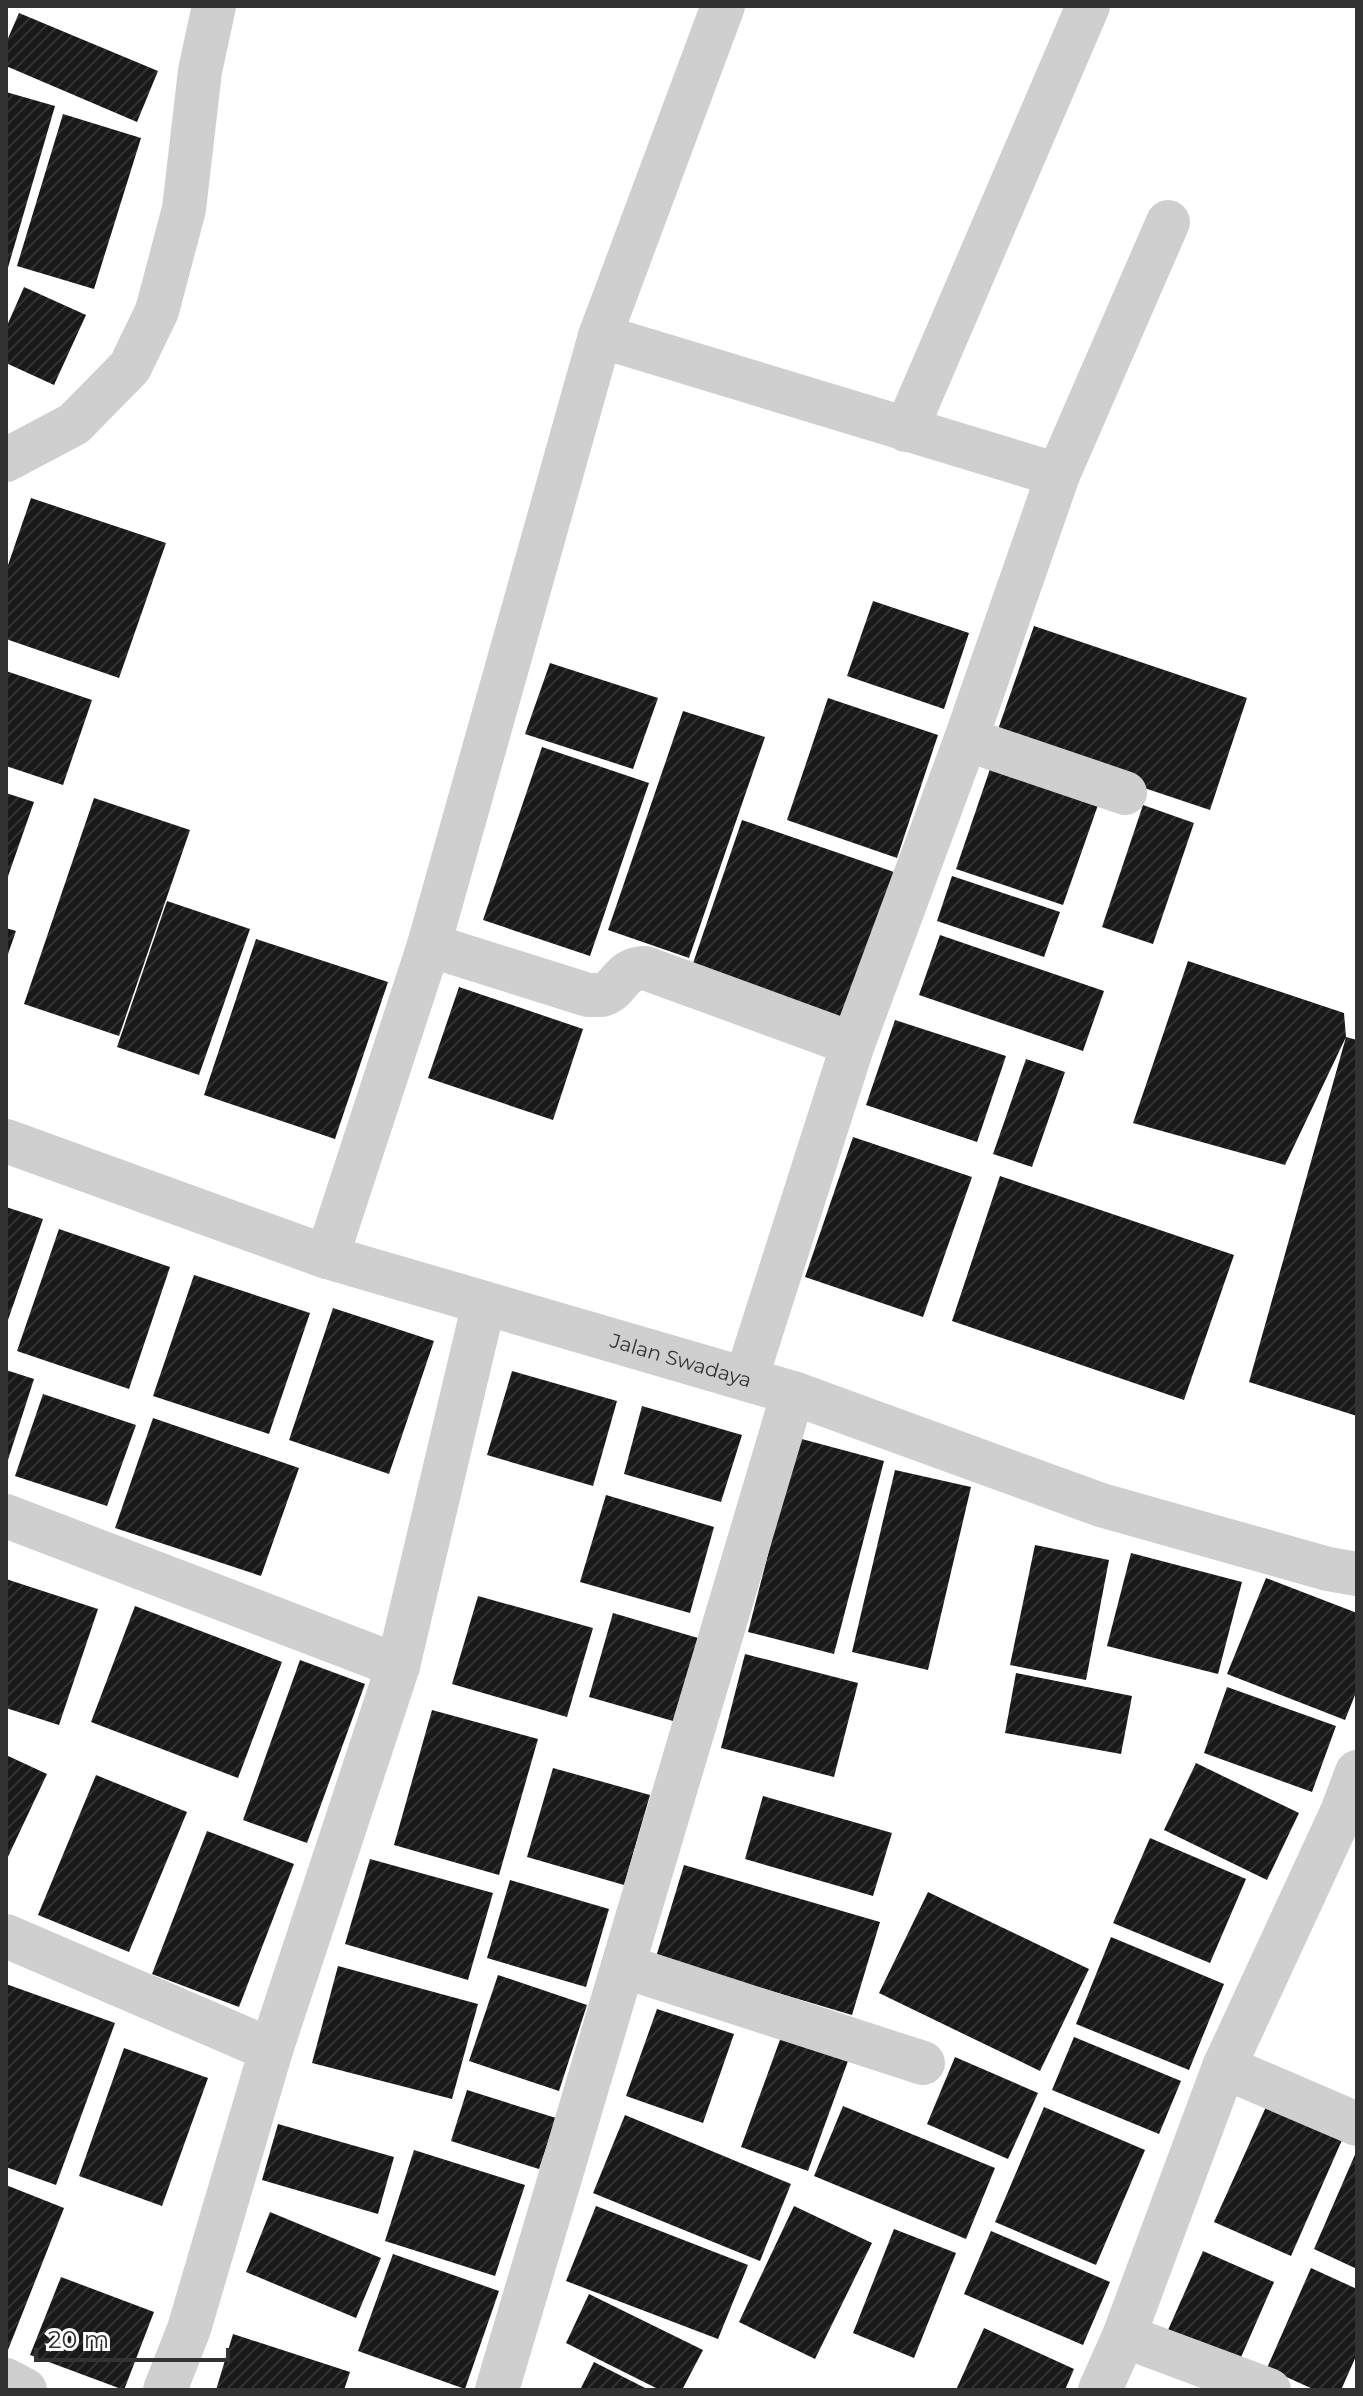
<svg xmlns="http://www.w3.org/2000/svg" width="1363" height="2396" font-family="Montserrat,sans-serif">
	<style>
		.building { fill: url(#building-hatch) }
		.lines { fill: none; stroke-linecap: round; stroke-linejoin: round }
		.minor { stroke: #cfcfcf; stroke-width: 44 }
		.labels { text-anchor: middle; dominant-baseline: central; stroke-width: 8; stroke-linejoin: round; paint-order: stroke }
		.street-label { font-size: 20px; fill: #323232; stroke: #fff }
	</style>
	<defs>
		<pattern id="building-hatch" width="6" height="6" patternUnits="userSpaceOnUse" patternTransform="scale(2)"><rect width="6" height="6" fill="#191919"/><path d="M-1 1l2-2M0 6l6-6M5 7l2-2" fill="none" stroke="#323232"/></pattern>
	</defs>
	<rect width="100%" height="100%" fill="#fff"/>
	<!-- building -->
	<g class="building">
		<polygon points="19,13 158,71 137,122 6,66 6,43"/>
		<polygon points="6,92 55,106 7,271 6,271"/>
		<polygon points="63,114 141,138 94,289 17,266"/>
		<polygon points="24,287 86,315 54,385 6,363 6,328"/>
		<polygon points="31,498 166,543 119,678 6,639 6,571"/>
		<polygon points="873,601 969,633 944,709 847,676"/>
		<polygon points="1034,626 1247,698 1210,810 995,738"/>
		<polygon points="550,663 658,698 633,769 525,734"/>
		<polygon points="6,671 92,700 63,785 6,766"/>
		<polygon points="828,698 938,735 897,858 787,820"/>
		<polygon points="683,711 765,737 689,958 608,930"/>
		<polygon points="542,747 649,783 590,956 483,920"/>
		<polygon points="990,769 1098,805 1063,905 956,869"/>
		<polygon points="6,793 34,802 6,882"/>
		<polygon points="94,798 190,830 119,1036 24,1004"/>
		<polygon points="1143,805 1194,823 1153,944 1102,927"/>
		<polygon points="742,820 894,872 843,1023 690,972"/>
		<polygon points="952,876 1060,912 1044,957 937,921"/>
		<polygon points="167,901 250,929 199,1075 117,1047"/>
		<polygon points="6,928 16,931 7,957 6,957"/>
		<polygon points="940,935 1104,991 1083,1051 919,995"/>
		<polygon points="256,939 388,982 335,1139 204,1095"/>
		<polygon points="1188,961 1344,1013 1346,1037 1357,1040 1357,1416 1249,1382 1346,1037 1285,1165 1133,1123"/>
		<polygon points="459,987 583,1029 553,1120 428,1078"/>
		<polygon points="895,1020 1006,1056 977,1142 866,1105"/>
		<polygon points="1026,1059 1065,1072 1032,1167 993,1154"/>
		<polygon points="853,1137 972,1177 923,1317 805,1277"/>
		<polygon points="1000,1176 1234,1255 1184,1400 952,1321"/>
		<polygon points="6,1207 43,1219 8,1320 6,1319"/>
		<polygon points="59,1229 170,1267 129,1389 17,1351"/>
		<polygon points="194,1275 310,1313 269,1434 153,1396"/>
		<polygon points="333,1308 434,1341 389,1474 289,1440"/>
		<polygon points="6,1370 34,1379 7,1463 6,1463"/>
		<polygon points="512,1371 617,1401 593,1486 487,1455"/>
		<polygon points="43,1394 136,1425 107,1506 15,1476"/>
		<polygon points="642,1406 742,1435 721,1502 624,1474"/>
		<polygon points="153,1418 299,1468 261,1576 115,1528"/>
		<polygon points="798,1438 884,1461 834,1654 748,1632"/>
		<polygon points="895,1470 971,1487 928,1670 852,1652"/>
		<polygon points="606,1495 714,1527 690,1613 580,1582"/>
		<polygon points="1035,1545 1109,1560 1086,1680 1010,1665"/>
		<polygon points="1131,1553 1242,1582 1218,1674 1107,1646"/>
		<polygon points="1266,1578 1357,1613 1357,1690 1345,1720 1227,1674"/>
		<polygon points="6,1579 98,1609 59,1725 6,1708"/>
		<polygon points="478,1596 593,1628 567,1717 452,1684"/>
		<polygon points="135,1606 282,1662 238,1778 91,1722"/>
		<polygon points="613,1613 698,1638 673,1721 589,1697"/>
		<polygon points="745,1654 858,1683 834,1777 721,1748"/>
		<polygon points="300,1660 365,1684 307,1843 243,1820"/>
		<polygon points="1016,1673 1132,1696 1121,1754 1005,1733"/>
		<polygon points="1227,1687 1336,1726 1312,1792 1204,1753"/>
		<polygon points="432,1710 538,1739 499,1875 394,1845"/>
		<polygon points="6,1755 47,1774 6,1861"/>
		<polygon points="1196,1763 1299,1813 1267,1880 1164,1830"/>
		<polygon points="553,1768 650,1795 624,1885 527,1857"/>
		<polygon points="96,1775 187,1812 129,1952 38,1915"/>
		<polygon points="763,1796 892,1833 873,1896 745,1859"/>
		<polygon points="207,1831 294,1864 239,2007 152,1974"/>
		<polygon points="1150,1838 1246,1879 1210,1963 1113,1923"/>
		<polygon points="370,1859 493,1893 468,1980 345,1944"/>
		<polygon points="684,1865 880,1922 852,2015 656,1957"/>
		<polygon points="510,1880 609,1909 586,1987 487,1958"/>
		<polygon points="928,1892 1089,1969 1040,2071 879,1993"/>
		<polygon points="1111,1937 1224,1984 1189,2070 1076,2024"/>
		<polygon points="338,1966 478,2004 452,2099 312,2063"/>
		<polygon points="498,1975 587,2005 559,2091 469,2061"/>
		<polygon points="6,1984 115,2023 56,2185 6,2167"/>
		<polygon points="657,2009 734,2034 703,2123 626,2096"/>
		<polygon points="781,2037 848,2061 808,2171 741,2147"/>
		<polygon points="1074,2037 1181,2081 1159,2134 1052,2090"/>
		<polygon points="124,2048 208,2078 162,2206 79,2176"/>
		<polygon points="955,2057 1038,2093 1008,2159 927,2124"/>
		<polygon points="467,2090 556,2118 539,2169 451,2141"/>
		<polygon points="1270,2098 1346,2131 1291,2256 1214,2222"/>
		<polygon points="843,2106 995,2168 966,2239 814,2176"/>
		<polygon points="1044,2107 1145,2150 1096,2265 995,2222"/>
		<polygon points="625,2115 791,2184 760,2261 593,2193"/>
		<polygon points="278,2124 394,2157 378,2214 262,2180"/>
		<polygon points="414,2150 525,2185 495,2276 385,2241"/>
		<polygon points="1357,2150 1357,2269 1314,2249"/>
		<polygon points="6,2185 64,2208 6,2355"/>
		<polygon points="596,2206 748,2265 718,2339 566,2281"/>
		<polygon points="794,2206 872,2243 815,2359 739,2322"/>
		<polygon points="270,2212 381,2258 356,2318 246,2272"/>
		<polygon points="894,2229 956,2253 914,2358 853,2333"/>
		<polygon points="991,2231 1110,2282 1083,2345 964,2294"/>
		<polygon points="1203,2251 1274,2282 1235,2371 1164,2339"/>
		<polygon points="393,2254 499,2291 465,2389 358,2351"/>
		<polygon points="1311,2268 1357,2289 1357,2354 1341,2390 1315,2390 1267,2368"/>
		<polygon points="61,2277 154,2312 124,2390 30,2355"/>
		<polygon points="589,2294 703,2350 682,2390 660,2390 566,2343"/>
		<polygon points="984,2328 1074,2369 1065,2390 956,2390"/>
		<polygon points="233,2334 350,2372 344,2390 216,2390"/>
		<polygon points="594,2362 649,2390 580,2390"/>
	</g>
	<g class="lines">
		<!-- minor -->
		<g class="minor">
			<polyline points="600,336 1058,475"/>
			<polyline points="906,430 1088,6"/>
			<polyline points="6,460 74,424 130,367 157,311 184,209 200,71 214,6"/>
			<polyline points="966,739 1125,793"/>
			<path d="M429,945L588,995C590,995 600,995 602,995C621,989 620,968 645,968L853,1044"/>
			<path id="s1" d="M6,1141L327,1257L793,1393L1101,1505L1328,1569L1357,1574"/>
			<polyline points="327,1257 429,945 600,336 723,6"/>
			<polyline points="746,1379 853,1044 966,739 1058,475 1168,222"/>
			<polyline points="6,1516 398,1666"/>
			<polyline points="6,1936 271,2050"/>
			<polyline points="623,1966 923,2063"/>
			<polyline points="1224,2067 1357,2124"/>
			<polyline points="1124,2336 1269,2390"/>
			<polyline points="6,2380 25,2390"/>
			<polyline points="165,2390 189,2329 271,2050 398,1666 484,1303"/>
			<polyline points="497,2390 793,1393"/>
			<polyline points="1100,2390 1124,2336 1224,2067 1342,1812 1357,1772"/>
		</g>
	</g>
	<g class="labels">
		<!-- street labels -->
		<g class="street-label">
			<text stroke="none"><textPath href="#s1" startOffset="710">Jalan Swadaya</textPath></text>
		</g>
	</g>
	<!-- border -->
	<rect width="1363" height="2396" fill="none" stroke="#323232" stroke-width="16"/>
	<!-- scale -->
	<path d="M36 2348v12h192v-12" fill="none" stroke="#323232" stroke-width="4"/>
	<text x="48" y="2348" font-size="24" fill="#323232" stroke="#ffffff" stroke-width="6" paint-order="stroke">20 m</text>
</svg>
